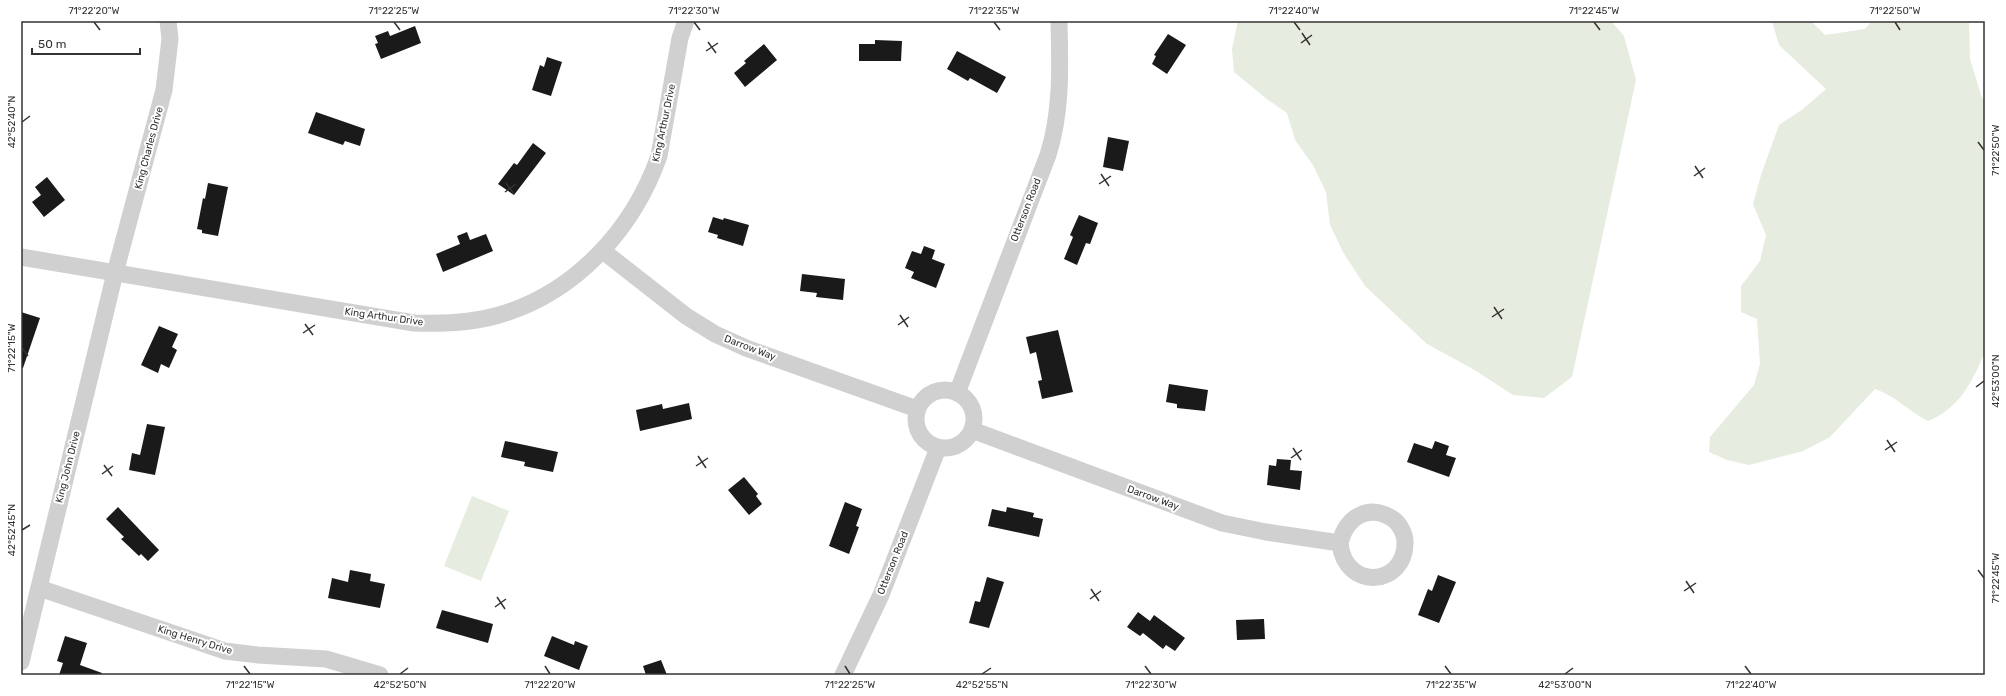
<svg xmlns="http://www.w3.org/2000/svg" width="2006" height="696" font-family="Rubik,sans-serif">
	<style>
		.green { fill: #e6ecdf }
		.building { fill: #1a1a1a }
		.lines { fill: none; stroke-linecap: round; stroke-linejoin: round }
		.street { stroke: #d0d0d0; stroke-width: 17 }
		.ticks { fill: none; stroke: #333; stroke-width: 1.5 }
		.labels { text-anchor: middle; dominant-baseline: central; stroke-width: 4; stroke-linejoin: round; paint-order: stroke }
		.street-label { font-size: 10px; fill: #333; stroke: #fff }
		.neatline { fill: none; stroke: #333; stroke-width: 1.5 }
		.ticks-label { font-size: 10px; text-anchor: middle; fill: #333 }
	</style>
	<rect width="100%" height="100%" fill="#fff"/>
	<!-- green -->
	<g class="green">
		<polygon points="1238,21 1611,21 1624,36 1636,80 1572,377 1544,398 1513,395 1473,369 1427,344 1365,286 1343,252 1330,225 1326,192 1313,165 1295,140 1287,113 1268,100 1234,72 1232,49"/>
		<path d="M1772,21H1811L1825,35L1865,29L1872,21H1969L1970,59L1982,98L1985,100V352C1972,382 1960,408 1928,421C1908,411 1896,396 1875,389L1830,437L1803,451L1749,465L1727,460L1709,452L1710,437L1754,385L1760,364L1757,319L1741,312V286L1760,261L1766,235L1753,204L1761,175L1779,125L1803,109L1826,89L1779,45Z"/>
		<polygon points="472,496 509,511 481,581 444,566"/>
	</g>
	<!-- building -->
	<g class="building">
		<polygon points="415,26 421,43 381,59 375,44 378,43 375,36 388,31 390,36"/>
		<polygon points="1168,34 1186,45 1167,74 1152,64 1156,56 1154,55"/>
		<polygon points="875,40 902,41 901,61 859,61 859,44 875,44"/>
		<polygon points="764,44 777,60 745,87 734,73 746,63 744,61"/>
		<polygon points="957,51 1006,77 997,93 970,78 968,81 947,69"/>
		<polygon points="547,57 562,62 551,96 532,90 540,65 544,67"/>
		<polygon points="316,112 365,129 360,146 345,141 343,145 308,133"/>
		<polygon points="1108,137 1129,141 1123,171 1103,167"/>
		<polygon points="533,143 546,153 514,195 498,184 514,163 517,165"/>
		<polygon points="47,177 65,200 44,217 32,202 41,195 35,187"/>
		<polygon points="208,183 228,187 218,236 202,233 202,230 197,229 203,198 205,199"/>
		<polygon points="1079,215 1098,223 1090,244 1086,243 1077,265 1064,259 1073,237 1070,235"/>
		<polygon points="713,217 723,220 724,218 749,225 743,246 717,238 718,235 708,232"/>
		<polygon points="467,232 470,240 486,234 493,251 443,272 436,254 460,244 457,236"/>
		<polygon points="924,246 935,250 932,259 945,264 936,288 911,278 914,272 905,268 912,251 921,254"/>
		<polygon points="802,274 845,279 843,300 816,297 817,293 800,291"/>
		<polygon points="21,312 40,318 23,368 21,368"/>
		<polygon points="159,326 178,334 172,347 177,350 169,368 161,364 158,373 141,365"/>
		<polygon points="1058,330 1073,392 1042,399 1038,381 1042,380 1036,352 1030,354 1026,337"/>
		<polygon points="1169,384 1208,390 1205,411 1177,408 1177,404 1166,402"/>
		<polygon points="689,403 692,419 640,431 636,410 662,404 663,409"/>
		<polygon points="147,424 165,427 155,475 129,470 132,453 140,455"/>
		<polygon points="505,441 558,452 553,472 524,466 525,462 501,457"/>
		<polygon points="1435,441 1449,446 1446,455 1456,458 1449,477 1407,462 1414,443 1432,449"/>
		<polygon points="1277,459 1291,460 1290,470 1302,471 1300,490 1267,485 1269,465 1276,466"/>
		<polygon points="744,477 758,494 756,496 762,504 749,515 728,490"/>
		<polygon points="845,502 862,509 856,526 859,527 849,554 829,546"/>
		<polygon points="118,507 159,550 148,561 141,554 139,556 121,539 124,537 106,519"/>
		<polygon points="1007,507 1034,513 1033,517 1043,519 1039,537 988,526 992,509 1006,512"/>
		<polygon points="350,570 371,574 370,581 385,584 380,608 328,598 332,578 348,582"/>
		<polygon points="1438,575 1456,582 1439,623 1418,615 1428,589 1432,591"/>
		<polygon points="987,577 1004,582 989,628 969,623 975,601 980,602"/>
		<polygon points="442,610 493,624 488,643 436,628"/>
		<polygon points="1138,612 1150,621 1154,615 1185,638 1175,651 1166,645 1163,649 1143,633 1140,636 1127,627"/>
		<polygon points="1264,619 1265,639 1237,640 1236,620"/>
		<polygon points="65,636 87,643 80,665 102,673 102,675 59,675 63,663 57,661"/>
		<polygon points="552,636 574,645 575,641 588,646 579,670 544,656"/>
		<polygon points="661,660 667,675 646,675 643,666"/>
	</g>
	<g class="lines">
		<!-- street -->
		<g class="street">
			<polyline points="603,251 686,316 715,334 746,348 917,409"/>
			<path d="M21,257L414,323C442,324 472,323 499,315C575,293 633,230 659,156L680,38L686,21"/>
			<circle cx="945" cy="419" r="29"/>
			<path d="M957,393L1048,155C1062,111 1060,66 1059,21"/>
			<path d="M972,430L1222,523L1266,532L1340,543C1345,592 1406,586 1405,542C1405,534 1400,524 1393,519C1369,503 1346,517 1340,543"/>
			<polyline points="39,588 225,651 258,655 326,659 380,675"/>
			<polyline points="21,662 115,273 164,90 170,39 168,21"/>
			<polyline points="843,675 881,595 938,448"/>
		</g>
	</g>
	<!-- ticks -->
	<path class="ticks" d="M94,22L100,30M394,22L400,30M694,22L700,30M994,22L1000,30M1294,22L1300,30M1594,22L1600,30M1895,22L1900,30M1302,33L1310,45M708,42L716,53M1301,43L1312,35M706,51L718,43M22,122L30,116M1978,142L1984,150M1695,166L1703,178M1101,174L1109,186M1694,176L1705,168M506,183L514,194M1099,184L1111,176M505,192L516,184M1494,307L1502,319M900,315L908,327M1492,317L1504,309M305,324L313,335M898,325L909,317M303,333L315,325M22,348L28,356M1976,387L1984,381M1887,440L1895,452M1293,448L1301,460M1885,450L1897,442M698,456L706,468M1291,458L1302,450M104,465L112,476M696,466L708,458M102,474L113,466M22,530L30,525M1978,570L1984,578M1686,581L1694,593M1091,589L1099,601M1684,591L1696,583M497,597L505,609M1090,599L1101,591M495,607L506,599M244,666L250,674M545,666L550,674M845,666L850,674M1145,666L1151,674M1445,666L1451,674M1745,666L1751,674M400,674L408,668M982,674L991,668M1565,674L1573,668"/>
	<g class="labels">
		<!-- street labels -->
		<g class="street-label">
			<text transform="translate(664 123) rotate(-78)">King Arthur Drive</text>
			<text transform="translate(149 148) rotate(-75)">King Charles Drive</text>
			<text transform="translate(1026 210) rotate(-69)">Otterson Road</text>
			<text transform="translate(384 317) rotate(8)">King Arthur Drive</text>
			<text transform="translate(750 348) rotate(21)">Darrow Way</text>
			<text transform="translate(68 467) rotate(-76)">King John Drive</text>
			<text transform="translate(1153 498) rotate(20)">Darrow Way</text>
			<text transform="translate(893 563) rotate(-68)">Otterson Road</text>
			<text transform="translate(195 640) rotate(17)">King Henry Drive</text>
		</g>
	</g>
	<!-- border -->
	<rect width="2006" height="696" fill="none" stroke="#ffffff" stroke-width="44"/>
	<!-- scale -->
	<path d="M32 48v6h108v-6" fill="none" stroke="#333333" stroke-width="2"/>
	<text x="38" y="48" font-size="12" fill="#333333" stroke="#ffffff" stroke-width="3" paint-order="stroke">50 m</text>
	<rect x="22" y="22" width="1962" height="652" class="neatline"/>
	<g class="ticks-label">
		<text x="94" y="14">71°22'20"W</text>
		<text x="394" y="14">71°22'25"W</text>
		<text x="694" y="14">71°22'30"W</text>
		<text x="994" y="14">71°22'35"W</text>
		<text x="1294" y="14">71°22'40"W</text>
		<text x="1594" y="14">71°22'45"W</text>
		<text x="1895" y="14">71°22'50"W</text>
		<text transform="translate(11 122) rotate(-90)" y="4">42°52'40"N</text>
		<text transform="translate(1995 150) rotate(-90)" y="4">71°22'50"W</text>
		<text transform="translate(11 348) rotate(-90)" y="4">71°22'15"W</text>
		<text transform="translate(1995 381) rotate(-90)" y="4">42°53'00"N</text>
		<text transform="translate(11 530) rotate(-90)" y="4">42°52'45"N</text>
		<text transform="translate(1995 578) rotate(-90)" y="4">71°22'45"W</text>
		<text x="250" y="688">71°22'15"W</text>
		<text x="400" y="688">42°52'50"N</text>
		<text x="550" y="688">71°22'20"W</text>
		<text x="850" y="688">71°22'25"W</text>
		<text x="982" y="688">42°52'55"N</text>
		<text x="1151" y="688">71°22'30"W</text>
		<text x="1451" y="688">71°22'35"W</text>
		<text x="1565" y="688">42°53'00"N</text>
		<text x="1751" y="688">71°22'40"W</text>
	</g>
</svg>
